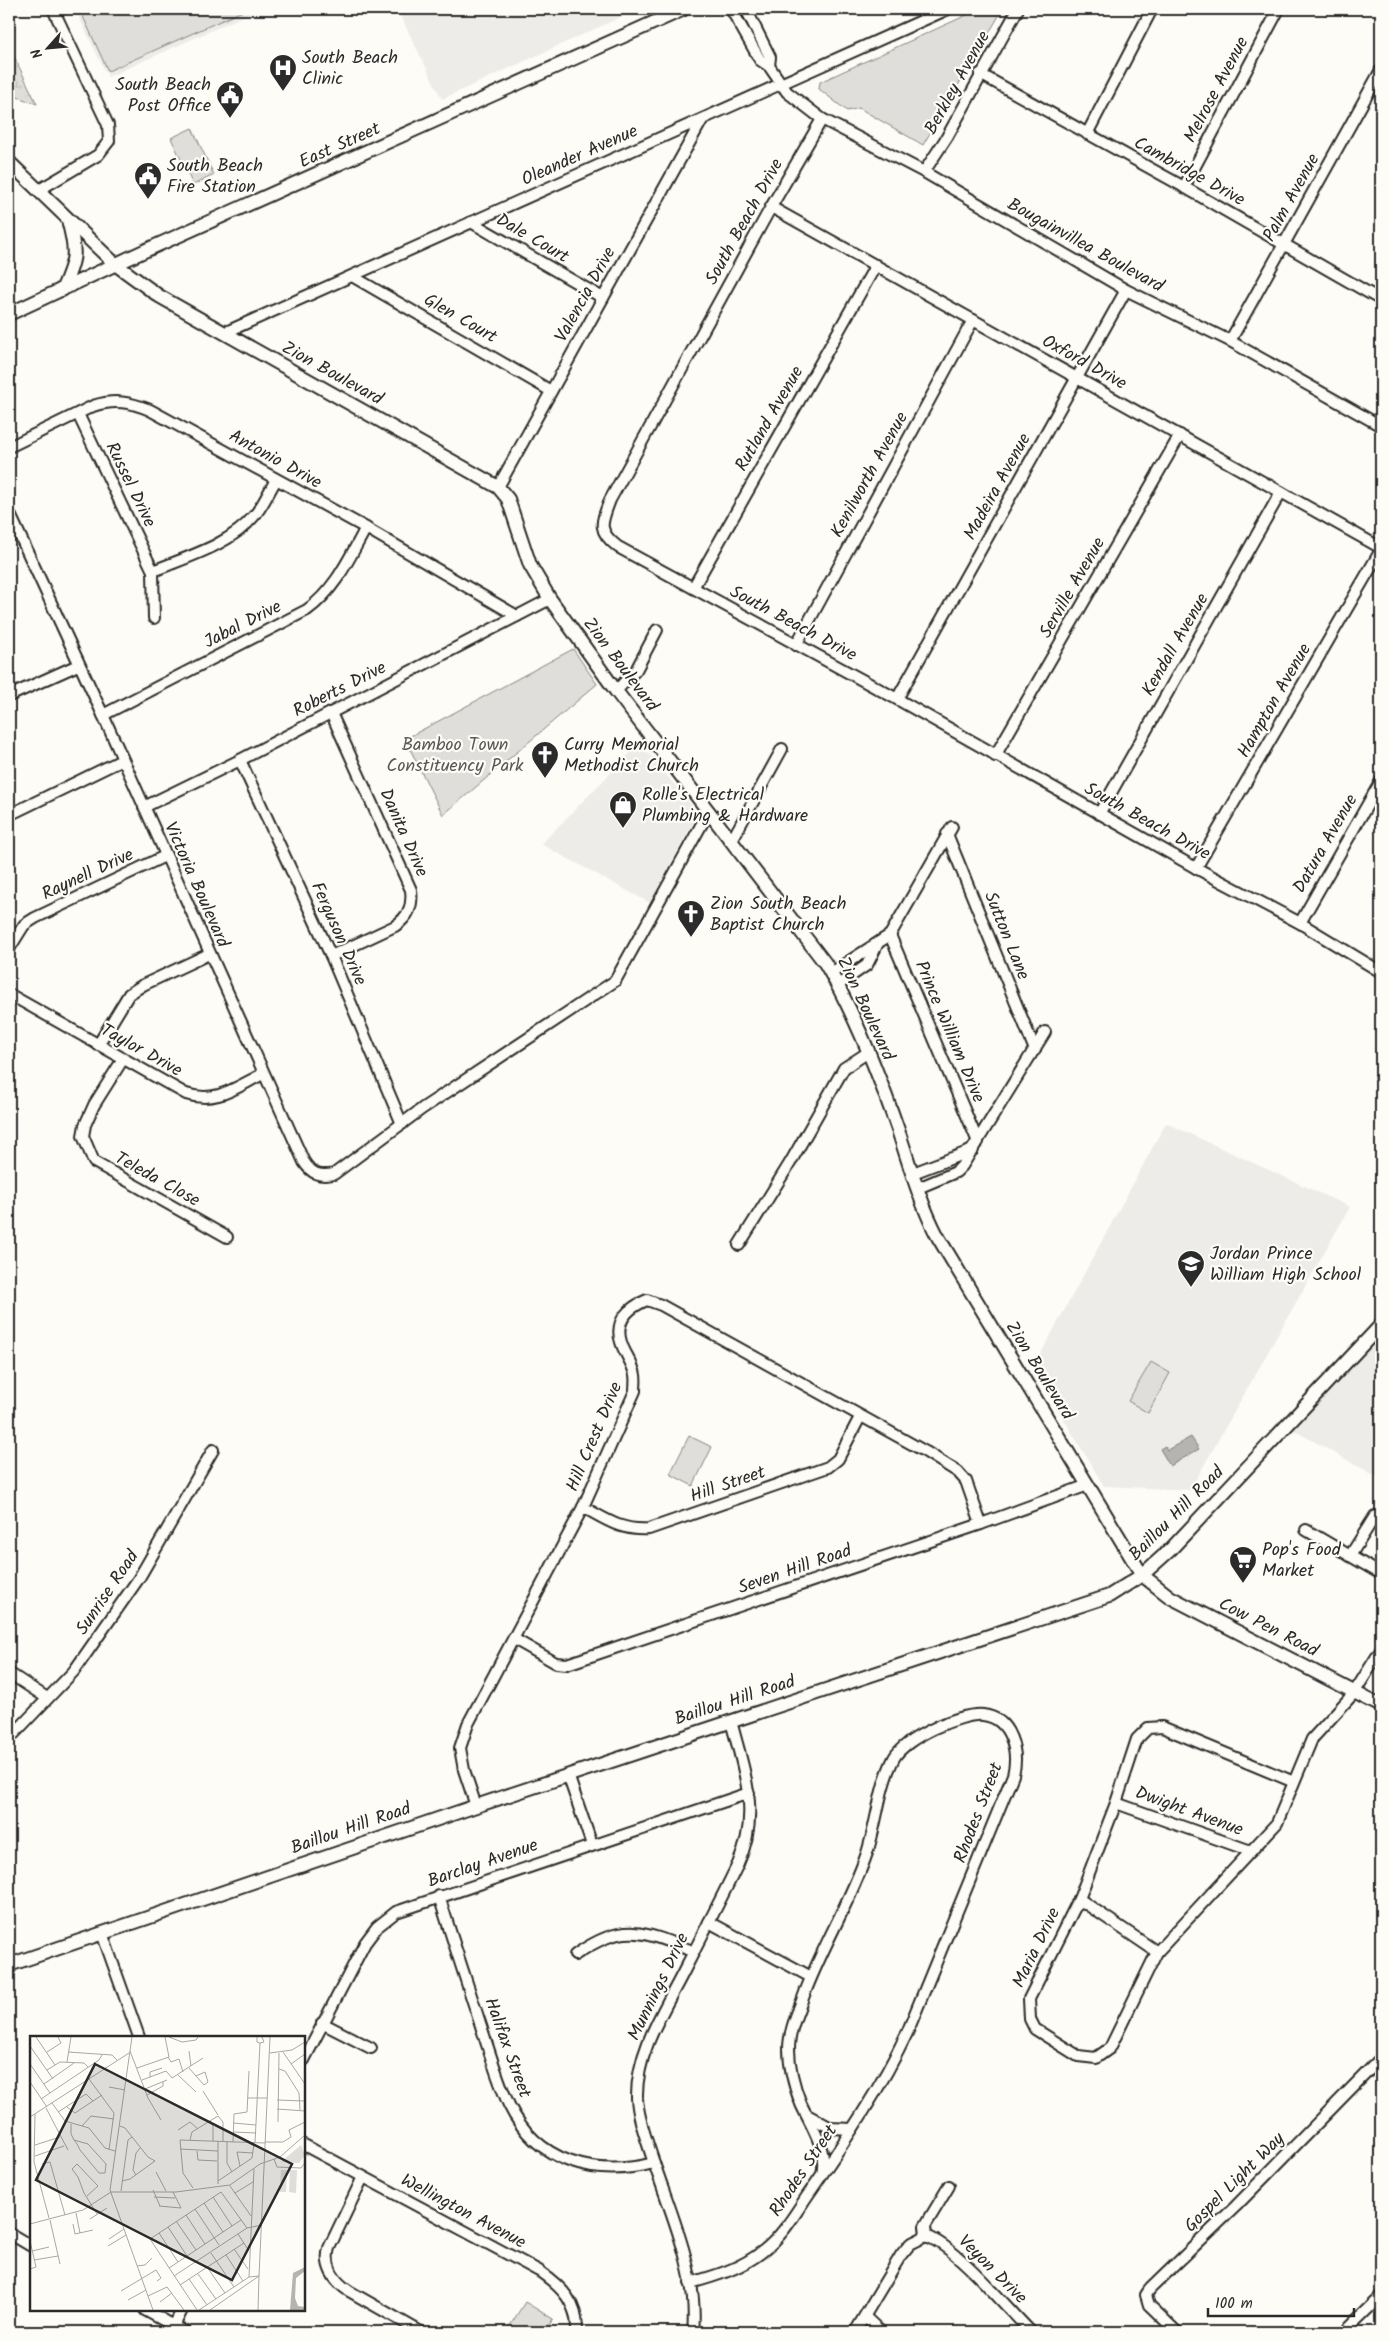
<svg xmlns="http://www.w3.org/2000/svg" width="1390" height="2341" font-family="Kalam,sans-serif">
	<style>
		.built { fill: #edece8 }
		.green { fill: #dfdeda; stroke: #858482 }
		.wetland { fill: url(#wetland-marsh); stroke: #858482 }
		.water { fill: #b5b4b1; stroke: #7e7d7b }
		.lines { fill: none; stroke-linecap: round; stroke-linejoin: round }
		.minor-casing { stroke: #2b2b2b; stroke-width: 14 }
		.major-casing { stroke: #2b2b2b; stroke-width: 16 }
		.minor { stroke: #fdfcf7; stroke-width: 10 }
		.major { stroke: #fdfcf7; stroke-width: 12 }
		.labels { text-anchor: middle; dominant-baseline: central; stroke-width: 4.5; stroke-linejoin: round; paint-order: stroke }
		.poi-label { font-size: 18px; fill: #2b2b2b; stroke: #fdfcf7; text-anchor: start }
		.street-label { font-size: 18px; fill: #2b2b2b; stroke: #fdfcf7 }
		.park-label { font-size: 18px; fill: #585857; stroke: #fdfcf7 }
		.inset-road { fill: none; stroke: #a9a8a5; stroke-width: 1 }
		.view { fill: #2b2b2b; fill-opacity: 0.15; stroke: #2b2b2b; stroke-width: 2.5 }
		.inset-edge { fill: none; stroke: #2b2b2b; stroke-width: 2.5 }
	</style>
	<defs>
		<pattern id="wetland-marsh" width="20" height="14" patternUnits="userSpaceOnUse" patternTransform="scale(1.25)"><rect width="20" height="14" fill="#dfdeda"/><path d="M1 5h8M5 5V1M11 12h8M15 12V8" fill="none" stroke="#c0bfbb"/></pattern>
	</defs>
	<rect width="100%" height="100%" fill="#fdfcf7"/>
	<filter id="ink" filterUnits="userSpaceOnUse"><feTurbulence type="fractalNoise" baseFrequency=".02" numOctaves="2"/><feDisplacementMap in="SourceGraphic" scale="10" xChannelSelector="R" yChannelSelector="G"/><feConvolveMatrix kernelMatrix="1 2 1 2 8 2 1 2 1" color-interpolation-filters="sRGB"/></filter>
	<g filter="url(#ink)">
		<!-- built -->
		<g class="built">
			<polygon points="75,9 259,9 108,77"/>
			<polygon points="397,9 633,9 634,11 442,99"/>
			<polygon points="640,743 698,813 650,903 541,844"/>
			<polygon points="1166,1123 1350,1207 1190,1490 1104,1486 1033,1368"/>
			<polygon points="1381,1332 1381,1479 1290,1428"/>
		</g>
		<!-- green -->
		<g class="green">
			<polygon points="84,9 247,9 108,71 80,10"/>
			<polygon points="980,9 1003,9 923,145 859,108 847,111 819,89 820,82"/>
			<polygon points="192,128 214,175 193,185 171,138"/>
			<polygon points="573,649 597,684 443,815 405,739"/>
			<polygon points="1151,1362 1170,1373 1148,1413 1128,1401"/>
			<polygon points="689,1436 712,1447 693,1486 670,1474"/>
			<polygon points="525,2302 553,2319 545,2332 506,2332"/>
		</g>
		<!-- wetland -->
		<polygon class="wetland" points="9,46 37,104 9,94"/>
		<!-- water -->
		<polygon class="water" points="1191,1437 1199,1449 1170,1466 1160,1449 1165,1446 1167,1450"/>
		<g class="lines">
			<defs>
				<g id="minor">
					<polyline points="731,9 760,60 769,66 787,92 822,119 924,172 1126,290 1230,341 1381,426"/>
					<polyline points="746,9 770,57 769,66"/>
					<polyline points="980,74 1184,187 1381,300"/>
					<path d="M822,119L771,207L610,500C601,523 597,531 618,547L897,699L1196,868L1300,923L1381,972"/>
					<polyline points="1087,134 1152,9"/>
					<polyline points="924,172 947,137 1018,9"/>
					<polyline points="1184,187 1279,9"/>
					<polyline points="39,190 98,155 109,141 108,125 53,9"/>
					<polyline points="771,207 1381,548"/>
					<polyline points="471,222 603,298"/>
					<polyline points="352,276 551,391"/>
					<polyline points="224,333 948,9"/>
					<polyline points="1230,341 1381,70"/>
					<path d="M78,414L153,571C187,557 230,545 254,516C263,506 269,491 276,480"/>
					<path d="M9,447L93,406C115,399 130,402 150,410L366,528L517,616"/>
					<polyline points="498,487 702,120"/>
					<path d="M9,512L103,715L304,1162C312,1174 319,1177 334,1174L423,1108L615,981L709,811"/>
					<polyline points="153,571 154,618"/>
					<polyline points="693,588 876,265"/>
					<polyline points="796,645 973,320"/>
					<polyline points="616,691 636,670 657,630"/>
					<polyline points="9,696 78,665"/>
					<polyline points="897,699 1126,290"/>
					<path d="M103,715L307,610C336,589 349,558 366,528"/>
					<polyline points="995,756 1180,435"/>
					<polyline points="240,760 331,956 402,1124"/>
					<polyline points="144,807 240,760 550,599"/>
					<polyline points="1099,814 1281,492"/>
					<polyline points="9,815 122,760"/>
					<polyline points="947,834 1035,1050"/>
					<polyline points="732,840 782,749"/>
					<polyline points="1196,868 1381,550"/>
					<polyline points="1300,923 1381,781"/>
					<polyline points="890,935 978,1142"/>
					<polyline points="9,949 24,925 35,918 165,856"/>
					<path d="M331,956L395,926C408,917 413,907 411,890L331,713"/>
					<polyline points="831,973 890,935 952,827"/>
					<polyline points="838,985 867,965 877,945"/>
					<path d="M9,994L186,1094C217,1104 236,1087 263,1074"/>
					<polyline points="98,1045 129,994 143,985 209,954"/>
					<polyline points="123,1059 94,1105 85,1125 83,1136 94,1162 227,1237"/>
					<polyline points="913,1173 973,1150"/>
					<polyline points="918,1188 956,1172 962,1166 1045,1032"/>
					<polyline points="739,1245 790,1163 844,1068 867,1053"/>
					<path d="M583,1507C607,1520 621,1531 649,1529L828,1467L838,1459L860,1417"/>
					<polyline points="1306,1530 1381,1574"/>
					<polyline points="1350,1556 1375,1516"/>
					<polyline points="514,1639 556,1663 567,1664 981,1524 1088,1485"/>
					<polyline points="9,1673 47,1698"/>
					<polyline points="9,1739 74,1671 139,1578 213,1450"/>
					<polyline points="568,1775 592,1845"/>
					<polyline points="1294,1782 1162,1727 1148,1728 1137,1739 1116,1803 1079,1899 1029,1999 1030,2019 1035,2029 1078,2056 1096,2058 1110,2048 1157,1952 1277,1823 1312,1739 1354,1693 1381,1650"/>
					<polyline points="1116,1803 1251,1851"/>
					<path d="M476,1806L464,1770L460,1748L468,1724L583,1507L635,1391C635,1386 636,1380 635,1375C633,1363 624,1353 621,1342C614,1320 630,1307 647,1300L661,1305L926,1452L958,1472L966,1481L981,1524"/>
					<path d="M439,1896C452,1938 466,1980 480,2023C489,2050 497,2079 509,2105C537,2163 595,2178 654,2163"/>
					<polyline points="1079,1899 1157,1952"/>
					<polyline points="709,1922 811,1977"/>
					<polyline points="102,1933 139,2037"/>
					<path d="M575,1955C623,1922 643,1930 694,1952"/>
					<polyline points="322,2023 371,2048"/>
					<polyline points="304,2060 365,1943 377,1927 396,1912 749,1793"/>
					<polyline points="807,2115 831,2128 852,2129"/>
					<path d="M304,2145L539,2271C562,2287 578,2303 577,2332"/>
					<path d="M363,2177L329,2248C324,2266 334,2281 349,2291L421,2332"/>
					<polyline points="9,2233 31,2246"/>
					<path d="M926,2236C957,2247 1006,2307 1031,2332"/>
					<polyline points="926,2236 925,2226 949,2186"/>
					<path d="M690,2283C716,2276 742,2268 763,2251C784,2235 797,2210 812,2189C847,2138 881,2088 907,2033L1013,1775C1019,1752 1011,1718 983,1715C960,1713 905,1738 894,1758C879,1787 877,1823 867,1853C850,1903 821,1948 803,1998C797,2014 789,2031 789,2049C789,2067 794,2086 801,2104C811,2126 828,2149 822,2174"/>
					<polyline points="145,2310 185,2332"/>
					<polyline points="865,2317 881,2332"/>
					<polyline points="174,2326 182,2310"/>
					<path d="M693,2332C699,2273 670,2212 652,2157C646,2138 638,2118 637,2098C636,2051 665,2009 685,1969C703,1934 721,1899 738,1864C761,1814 744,1771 731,1721"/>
					<polyline points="855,2332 901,2255 910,2244 926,2236"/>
					<polyline points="1177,2332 1149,2305 1146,2295 1150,2289 1236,2206 1381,2058"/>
					<polyline points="1344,2332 1381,2296"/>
				</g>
				<g id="major">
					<path d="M9,162L115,264L159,296L498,487L508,499L530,565L550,599L616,691L825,963C854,1012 879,1075 898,1130C910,1166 920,1203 938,1237L1142,1575L1170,1597L1381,1706"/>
					<path d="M62,290C76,259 77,253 68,220"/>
					<polyline points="9,314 142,252 684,9"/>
					<polyline points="9,1965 476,1806 1109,1596 1142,1575 1170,1550 1381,1325"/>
				</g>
			</defs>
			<!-- minor casing -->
			<use href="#minor" class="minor-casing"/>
			<!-- major casing -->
			<use href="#major" class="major-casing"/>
			<!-- minor -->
			<use href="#minor" class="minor"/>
			<!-- major -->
			<use href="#major" class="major"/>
		</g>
	</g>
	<!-- icons -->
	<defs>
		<symbol id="hospital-pin" viewBox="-11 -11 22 30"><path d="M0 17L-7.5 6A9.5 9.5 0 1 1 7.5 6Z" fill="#2b2b2b" stroke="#fdfcf7"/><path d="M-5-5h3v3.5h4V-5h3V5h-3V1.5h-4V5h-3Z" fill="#fff"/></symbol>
		<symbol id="civic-pin" viewBox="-11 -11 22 30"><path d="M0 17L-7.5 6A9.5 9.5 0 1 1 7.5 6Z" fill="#2b2b2b" stroke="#fdfcf7"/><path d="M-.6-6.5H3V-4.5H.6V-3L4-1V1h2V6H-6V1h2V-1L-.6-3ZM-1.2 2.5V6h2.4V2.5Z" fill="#fff"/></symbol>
		<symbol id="church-pin" viewBox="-11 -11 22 30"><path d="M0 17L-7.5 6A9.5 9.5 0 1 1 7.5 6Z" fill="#2b2b2b" stroke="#fdfcf7"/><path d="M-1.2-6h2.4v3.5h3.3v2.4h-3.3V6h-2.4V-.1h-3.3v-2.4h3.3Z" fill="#fff"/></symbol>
		<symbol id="shop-pin" viewBox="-11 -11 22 30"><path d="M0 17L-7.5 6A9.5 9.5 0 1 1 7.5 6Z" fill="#2b2b2b" stroke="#fdfcf7"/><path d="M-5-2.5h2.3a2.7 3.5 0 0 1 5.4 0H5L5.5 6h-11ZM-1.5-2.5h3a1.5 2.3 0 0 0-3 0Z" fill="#fff"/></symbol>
		<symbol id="school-pin" viewBox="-11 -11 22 30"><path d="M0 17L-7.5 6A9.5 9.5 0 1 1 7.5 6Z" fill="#2b2b2b" stroke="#fdfcf7"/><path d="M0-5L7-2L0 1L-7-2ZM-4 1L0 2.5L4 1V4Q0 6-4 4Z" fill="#fff"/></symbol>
		<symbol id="supermarket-pin" viewBox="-11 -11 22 30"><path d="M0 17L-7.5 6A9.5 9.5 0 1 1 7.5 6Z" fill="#2b2b2b" stroke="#fdfcf7"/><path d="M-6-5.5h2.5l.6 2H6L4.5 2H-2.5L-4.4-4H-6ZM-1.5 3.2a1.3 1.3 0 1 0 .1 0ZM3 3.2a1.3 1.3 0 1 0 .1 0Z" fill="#fff"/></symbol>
	</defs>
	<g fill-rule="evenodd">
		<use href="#hospital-pin" x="267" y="52" width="32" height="43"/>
		<use href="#civic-pin" x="214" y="79" width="32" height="43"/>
		<use href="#civic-pin" x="132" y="160" width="32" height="43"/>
		<use href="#church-pin" x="529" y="739" width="32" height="43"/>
		<use href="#shop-pin" x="607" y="789" width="32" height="43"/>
		<use href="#church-pin" x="675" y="898" width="32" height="43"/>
		<use href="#school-pin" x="1175" y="1248" width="32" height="43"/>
		<use href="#supermarket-pin" x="1227" y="1544" width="32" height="43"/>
	</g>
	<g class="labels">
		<!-- poi labels -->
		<g class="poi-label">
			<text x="302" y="58">South Beach<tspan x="302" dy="21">Clinic</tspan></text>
			<text x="211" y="85" text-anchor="end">South Beach<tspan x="211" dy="21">Post Office</tspan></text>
			<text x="167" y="166">South Beach<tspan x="167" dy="21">Fire Station</tspan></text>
			<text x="564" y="745">Curry Memorial<tspan x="564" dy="21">Methodist Church</tspan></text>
			<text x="642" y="795">Rolle's Electrical<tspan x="642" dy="21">Plumbing &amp; Hardware</tspan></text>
			<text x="710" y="904">Zion South Beach<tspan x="710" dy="21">Baptist Church</tspan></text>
			<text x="1210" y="1254">Jordan Prince<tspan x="1210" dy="21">William High School</tspan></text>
			<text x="1262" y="1550">Pop's Food<tspan x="1262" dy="21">Market</tspan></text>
		</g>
		<!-- street labels -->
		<g class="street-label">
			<text transform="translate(958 83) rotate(-61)">Berkley Avenue</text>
			<text transform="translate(1217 90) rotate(-62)">Melrose Avenue</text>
			<text transform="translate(340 146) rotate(-24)">East Street</text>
			<text transform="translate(580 156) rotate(-24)">Oleander Avenue</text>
			<text transform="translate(1189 172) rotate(29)">Cambridge Drive</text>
			<text transform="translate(1292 198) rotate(-61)">Palm Avenue</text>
			<text transform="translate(745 222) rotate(-61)">South Beach Drive</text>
			<text transform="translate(532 239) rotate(30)">Dale Court</text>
			<text transform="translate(1085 246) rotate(29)">Bougainvillea Boulevard</text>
			<text transform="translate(586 295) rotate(-61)">Valencia Drive</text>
			<text transform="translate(460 319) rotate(30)">Glen Court</text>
			<text transform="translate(1084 363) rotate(29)">Oxford Drive</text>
			<text transform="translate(332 374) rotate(29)">Zion Boulevard</text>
			<text transform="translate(770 419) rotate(-60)">Rutland Avenue</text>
			<text transform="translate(275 460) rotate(29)">Antonio Drive</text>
			<text transform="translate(870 475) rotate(-61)">Kenilworth Avenue</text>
			<text transform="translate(130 485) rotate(64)">Russel Drive</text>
			<text transform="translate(998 487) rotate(-61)">Madeira Avenue</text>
			<text transform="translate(1073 588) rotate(-60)">Serville Avenue</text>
			<text transform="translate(793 624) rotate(28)">South Beach Drive</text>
			<text transform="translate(243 625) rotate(-27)">Jabal Drive</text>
			<text transform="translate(1176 645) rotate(-60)">Kendall Avenue</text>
			<text transform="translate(620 665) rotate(53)">Zion Boulevard</text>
			<text transform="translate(340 690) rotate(-27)">Roberts Drive</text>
			<text transform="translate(1275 701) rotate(-60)">Hampton Avenue</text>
			<text transform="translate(1147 822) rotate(29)">South Beach Drive</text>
			<text transform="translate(403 833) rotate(66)">Danita Drive</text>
			<text transform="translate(1326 844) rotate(-60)">Datura Avenue</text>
			<text transform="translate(88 875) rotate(-25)">Raynell Drive</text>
			<text transform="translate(196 885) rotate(66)">Victoria Boulevard</text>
			<text transform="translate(338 934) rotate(66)">Ferguson Drive</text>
			<text transform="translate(1006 936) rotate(68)">Sutton Lane</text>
			<text transform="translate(865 1009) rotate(65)">Zion Boulevard</text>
			<text transform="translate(949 1032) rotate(67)">Prince William Drive</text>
			<text transform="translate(141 1051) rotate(29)">Taylor Drive</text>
			<text transform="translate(157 1180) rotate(29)">Teleda Close</text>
			<text transform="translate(1039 1371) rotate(58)">Zion Boulevard</text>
			<text transform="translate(595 1437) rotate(-67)">Hill Crest Drive</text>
			<text transform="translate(728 1485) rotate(-19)">Hill Street</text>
			<text transform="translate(1177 1514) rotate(-45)">Baillou Hill Road</text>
			<text transform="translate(795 1570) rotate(-19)">Seven Hill Road</text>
			<text transform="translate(108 1593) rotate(-56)">Sunrise Road</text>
			<text transform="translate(1268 1628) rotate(27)">Cow Pen Road</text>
			<text transform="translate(735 1701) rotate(-18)">Baillou Hill Road</text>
			<text transform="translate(1189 1812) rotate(20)">Dwight Avenue</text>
			<text transform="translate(979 1813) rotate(-69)">Rhodes Street</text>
			<text transform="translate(351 1829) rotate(-19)">Baillou Hill Road</text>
			<text transform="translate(483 1864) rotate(-19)">Barclay Avenue</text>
			<text transform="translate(1037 1948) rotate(-64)">Maria Drive</text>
			<text transform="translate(659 1987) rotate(-64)">Munnings Drive</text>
			<text transform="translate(507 2048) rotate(70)">Halifax Street</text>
			<text transform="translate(804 2171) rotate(-56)">Rhodes Street</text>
			<text transform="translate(1235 2183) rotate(-45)">Gospel Light Way</text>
			<text transform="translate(463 2212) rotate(28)">Wellington Avenue</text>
			<text transform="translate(992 2270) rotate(45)">Veyon Drive</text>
		</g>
		<!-- park labels -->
		<g class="park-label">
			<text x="455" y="745">Bamboo Town<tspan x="455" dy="21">Constituency Park</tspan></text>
		</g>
	</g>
	<!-- overview -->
	<g transform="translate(30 2036)">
		<rect width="275" height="275" fill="#fdfcf7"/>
		<path d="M251,134H257L256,156H250ZM260,134H267L266,157L259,156Z" fill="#dfdeda"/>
		<path d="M271,109L275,119L269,127L251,126Z" fill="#dfdeda"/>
		<path d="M275,231V235L266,242L265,262L268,270L275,271V274H260L263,237Z" fill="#b5b4b1"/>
		<path class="inset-road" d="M6,1L25,29M102,1L80,154L123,274M139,1L152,6L166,4L168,1M227,1V6L230,7L234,6L232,1M0,10L23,43M100,15L118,62L131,84M159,15L161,30M17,16L31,7L28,1M38,16L82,19L87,24M253,16L275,48M240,17L262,14L275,6M138,21L141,26L149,23L153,36M37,26L41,1M0,28L20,57M261,28L275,18M107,32L139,21L135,1M159,32L174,49L178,46L175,36L166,40M249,33L255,35L269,57L270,74M17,34L30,26L54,27L58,31M148,39L166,56M120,41V36L132,32M59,43L84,77L79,114M112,44L136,35L142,42L173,22M0,46L17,71M14,48L44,27M79,51L95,54M115,53L137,44M173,55L188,79M117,59L133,50V46M218,62H237M11,63L69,24L72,19M247,64L275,65M22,67L35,85L59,92L75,112L85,115M37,71L45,77L72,59M16,72L38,114M247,73L275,75M28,76L56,58L63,65M5,78L4,126L19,182M0,81L99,17M180,85L183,90V105M248,86L249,17M203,87L226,89M41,88V98L44,104L47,108L50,114L69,137H75L76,128L58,108L44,104M52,90L61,80L84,83M90,90L95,92L118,121L125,125L100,143L92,145M148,94L160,86L168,93M203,96L226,97M160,104L162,96L188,80L193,86V105M188,105V148M197,106V127L202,136M203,106L204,78L217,76L219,35M235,106H253L261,101L259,94L275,86M225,107L230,7M5,109L30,101M150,113L188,115M167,115L168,124L187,125M5,120L34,110M244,123L247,131L271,132L275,127M12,128L20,126L35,179M210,130L207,116L223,117M126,136L136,155M106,139L103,134L106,117L110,112M188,145L222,122L224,107M200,150L221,180M163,152L153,137L150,104L235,107M123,154L130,170M91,155L98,104L102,101M143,156L151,172M205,157L223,146M57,160L68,150L47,128L42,133L48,141L54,157L67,178M124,161L145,162M183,161L202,190M174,167L193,196M129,170L151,172M165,173L189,209M46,177L50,197M156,179L175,208M60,183L77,172M20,184L30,228M146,185L166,214M0,188L53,174L81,156H146L200,149L230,128L250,121L275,99M43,188L45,198L63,194M138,191L157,220M129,197L148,226M208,198L219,215M79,203L94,193M0,205L6,231L0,233M78,210L96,199M204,213L218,233M2,215L19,211M181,217L204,251M196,219L213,245M4,224L28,220M107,230L115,229L122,222M177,231L195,257M139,232L211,184M168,238L186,263M144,240L217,192L232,189M219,241L224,133M159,243L177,269M150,249L214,207M91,255L126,234L131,242L127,245M118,260L137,251L154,274M98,264L116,254M130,266L142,257M167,274L120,203L191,156L217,192M169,274L219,241L229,240L228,274M180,274L229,240L240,1"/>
		<path class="view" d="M65,28L262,128L202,244L6,144Z"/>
		<rect width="275" height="275" class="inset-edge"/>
	</g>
	<!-- margin -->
	<rect width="1390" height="2341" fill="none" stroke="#fdfcf7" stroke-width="30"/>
	<rect x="15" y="15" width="1360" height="2311" fill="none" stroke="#2b2b2b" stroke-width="2" filter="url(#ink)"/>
	<!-- north arrow -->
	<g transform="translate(48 48) rotate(243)" stroke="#fdfcf7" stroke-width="4" paint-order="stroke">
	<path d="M0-4L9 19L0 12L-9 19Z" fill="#2b2b2b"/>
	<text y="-8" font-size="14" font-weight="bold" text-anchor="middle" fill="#2b2b2b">N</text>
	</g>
	<!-- scale -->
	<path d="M1208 2308v8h146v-8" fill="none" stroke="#2b2b2b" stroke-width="2.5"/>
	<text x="1215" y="2308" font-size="15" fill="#2b2b2b" stroke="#fdfcf7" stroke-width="4" paint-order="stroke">100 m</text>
</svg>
